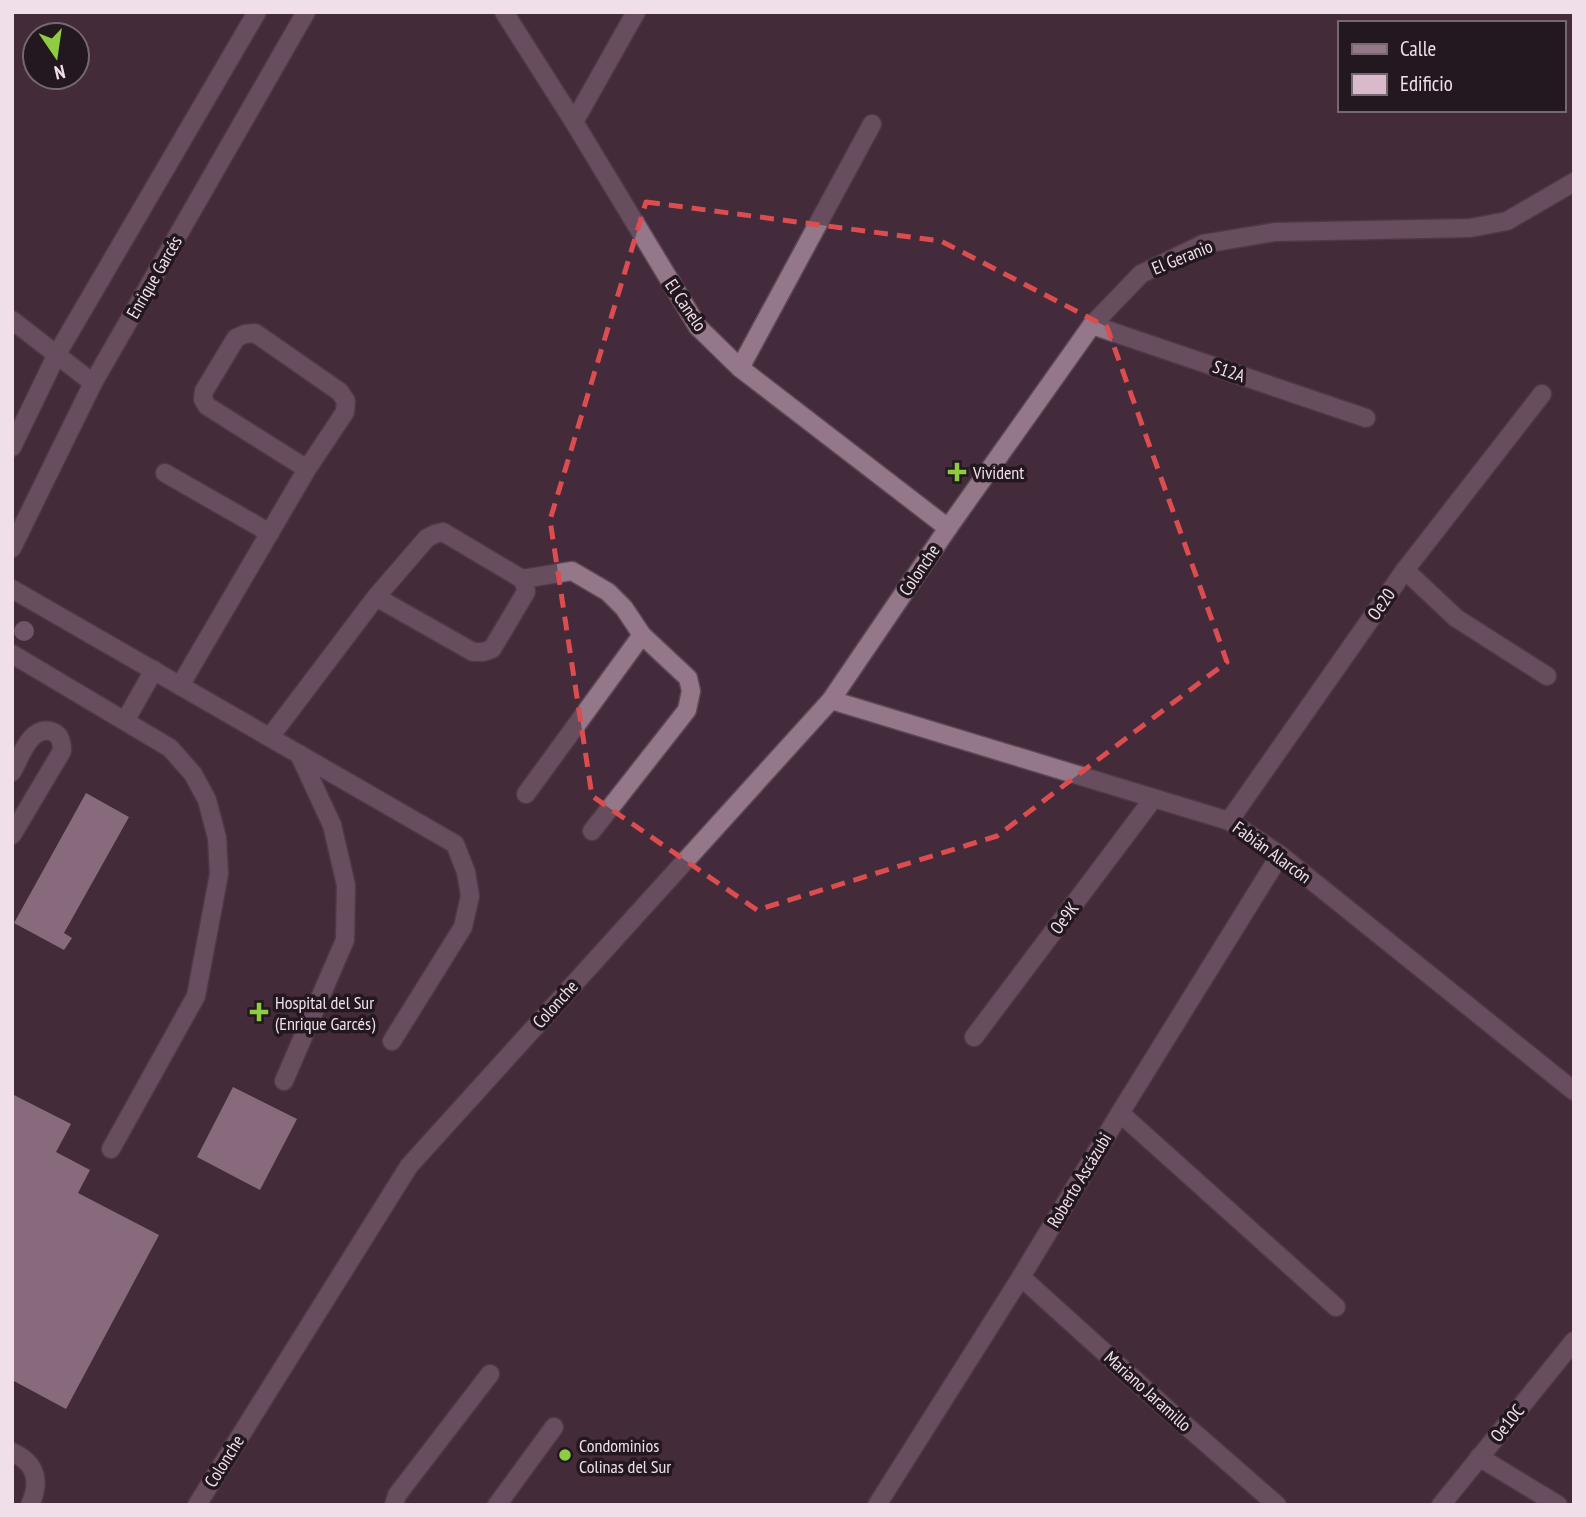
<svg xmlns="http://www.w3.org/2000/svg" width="1586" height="1517" font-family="'PT Sans Narrow',sans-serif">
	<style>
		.building { fill: #d9b9cc }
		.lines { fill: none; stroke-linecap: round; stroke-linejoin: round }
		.service-casing { stroke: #5d4856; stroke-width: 21 }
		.minor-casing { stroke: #5d4856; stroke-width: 21 }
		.service { stroke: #95778a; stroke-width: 18 }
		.minor { stroke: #95778a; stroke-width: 18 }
		.tree { fill: #a5879a }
		.marked { fill: none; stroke: #db4d4f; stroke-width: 5; stroke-dasharray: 14 9; stroke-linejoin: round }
		.poi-dot { fill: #8ecd42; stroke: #23181f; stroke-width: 2.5 }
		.labels { text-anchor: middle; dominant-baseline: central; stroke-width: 7; stroke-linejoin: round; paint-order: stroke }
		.street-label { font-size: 18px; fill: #f0dfe9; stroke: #23181f }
		.poi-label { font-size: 18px; fill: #f0dfe9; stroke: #23181f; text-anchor: start }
	</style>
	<rect width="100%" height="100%" fill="#442b3b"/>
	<!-- building -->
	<g class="building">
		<polygon points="86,793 129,817 64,933 72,938 64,950 14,923"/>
		<polygon points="233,1087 297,1119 260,1190 197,1157"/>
		<polygon points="12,1094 71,1124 56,1152 90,1170 78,1193 159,1235 66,1409 12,1380"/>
	</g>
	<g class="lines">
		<defs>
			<g id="service">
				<polyline points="165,473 270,533"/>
				<polyline points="1405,570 1456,618 1547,676"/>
				<polyline points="522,579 572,571 608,592 624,608 642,635 526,794"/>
				<polyline points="12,589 455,844 466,872 470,896 463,927 392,1041"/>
				<polyline points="12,654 170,748 193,774 207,800 217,838 219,874 196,996 111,1149"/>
				<polyline points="180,686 307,469 345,412 346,401 340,392 255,333 245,334 236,338 204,391 203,399 207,406 307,469"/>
				<polyline points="125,721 154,670"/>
				<polyline points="270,737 376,597 427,538 435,534 443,532 522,579 525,585 526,592 492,649 483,652 473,652 376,597"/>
				<path d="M12,772C20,758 31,723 53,732C61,735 62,743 62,751L12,835"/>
				<polyline points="592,831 687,710 691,691 688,678 642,635"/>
				<polyline points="284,1081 345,940 346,885 332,825 299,754"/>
				<path d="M12,1452C36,1463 41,1481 30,1505"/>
				<polyline points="394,1505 397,1495 490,1374"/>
				<polyline points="497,1505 554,1427"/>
			</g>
			<g id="minor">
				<polyline points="504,12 574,122 698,327 740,368 948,528"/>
				<polyline points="574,122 636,12"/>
				<polyline points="12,320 93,383"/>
				<polyline points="1092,325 1366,418"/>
				<polyline points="740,368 872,124"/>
				<polyline points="12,447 57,354 257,12"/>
				<polyline points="12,548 93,383 306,12"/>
				<polyline points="831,700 1229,821 1280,855 1574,1091"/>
				<polyline points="1229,821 1405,570 1542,394"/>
				<polyline points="974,1037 1153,799"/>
				<polyline points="1120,1113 1336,1307"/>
				<polyline points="1021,1277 1167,1409 1277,1505"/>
				<polyline points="1479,1457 1558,1505"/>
				<polyline points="197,1505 409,1166 831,700 948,528 1092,325 1141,274 1203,244 1275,232 1470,228 1507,221 1574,182"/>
				<polyline points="877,1505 1021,1277 1120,1113 1280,855"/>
				<polyline points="1441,1505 1574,1341"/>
			</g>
		</defs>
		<!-- service casing -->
		<use href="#service" class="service-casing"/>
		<!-- minor casing -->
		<use href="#minor" class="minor-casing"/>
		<!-- service -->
		<use href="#service" class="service"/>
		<!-- minor -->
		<use href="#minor" class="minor"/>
	</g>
	<!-- trees -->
	<circle class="tree" cx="24" cy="631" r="10"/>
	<!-- marked area -->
	<path d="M0 0H1586V1517H0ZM646,202L941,241L1107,327L1227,662L997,836L757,910L592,796L550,520Z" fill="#442b3b" fill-opacity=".55" fill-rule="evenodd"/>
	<path class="marked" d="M646,202L941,241L1107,327L1227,662L997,836L757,910L592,796L550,520Z"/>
	<!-- markers -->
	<g class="poi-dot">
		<path d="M953.5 461.5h7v7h7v7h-7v7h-7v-7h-7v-7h7z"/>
		<path d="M255.5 1001.5h7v7h7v7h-7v7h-7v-7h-7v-7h7z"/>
		<circle cx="565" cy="1455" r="7"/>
	</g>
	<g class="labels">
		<!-- street labels -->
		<g class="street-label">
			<text transform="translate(1182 257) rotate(-22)">El Geranio</text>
			<text transform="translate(154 277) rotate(-60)">Enrique Garcés</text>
			<text transform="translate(686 305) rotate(56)">El Canelo</text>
			<text transform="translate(1229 371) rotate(19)">S12A</text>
			<text transform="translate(919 570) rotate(-56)">Colonche</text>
			<text transform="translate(1381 604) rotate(-55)">Oe20</text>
			<text transform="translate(1272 852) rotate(36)">Fabián Alarcón</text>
			<text transform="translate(1064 918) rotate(-53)">Oe9K</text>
			<text transform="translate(555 1004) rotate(-48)">Colonche</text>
			<text transform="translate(1079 1180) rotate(-59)">Roberto Ascázubi</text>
			<text transform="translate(1148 1391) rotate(42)">Mariano Jaramillo</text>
			<text transform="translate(1507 1423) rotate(-51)">Oe10C</text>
			<text transform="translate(224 1461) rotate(-58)">Colonche</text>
		</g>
		<!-- poi labels -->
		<g class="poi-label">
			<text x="973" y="472">Vivident</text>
			<text x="275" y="1002">Hospital del Sur<tspan x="275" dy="21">(Enrique Garcés)</tspan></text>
			<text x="579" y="1445">Condominios<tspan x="579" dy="21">Colinas del Sur</tspan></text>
		</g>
	</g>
	<!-- border -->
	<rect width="1586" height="1517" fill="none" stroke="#f0dfe9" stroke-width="28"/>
	<!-- legend -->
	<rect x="1338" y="21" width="228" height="91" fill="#23181f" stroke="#756870" stroke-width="2"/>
	<rect x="1352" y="44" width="35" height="10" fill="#95778a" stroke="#756870" stroke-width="2"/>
	<text x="1400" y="56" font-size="21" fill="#f0dfe9">Calle</text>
	<rect x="1352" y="74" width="35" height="21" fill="#d9b9cc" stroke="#756870" stroke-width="2"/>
	<text x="1400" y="91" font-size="21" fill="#f0dfe9">Edificio</text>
	<!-- north arrow -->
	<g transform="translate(56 56) rotate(167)"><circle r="33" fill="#23181f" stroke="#756870" stroke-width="2"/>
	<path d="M0-5L12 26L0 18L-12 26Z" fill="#8ecd42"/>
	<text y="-10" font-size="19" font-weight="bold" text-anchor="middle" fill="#f0dfe9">N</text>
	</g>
</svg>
